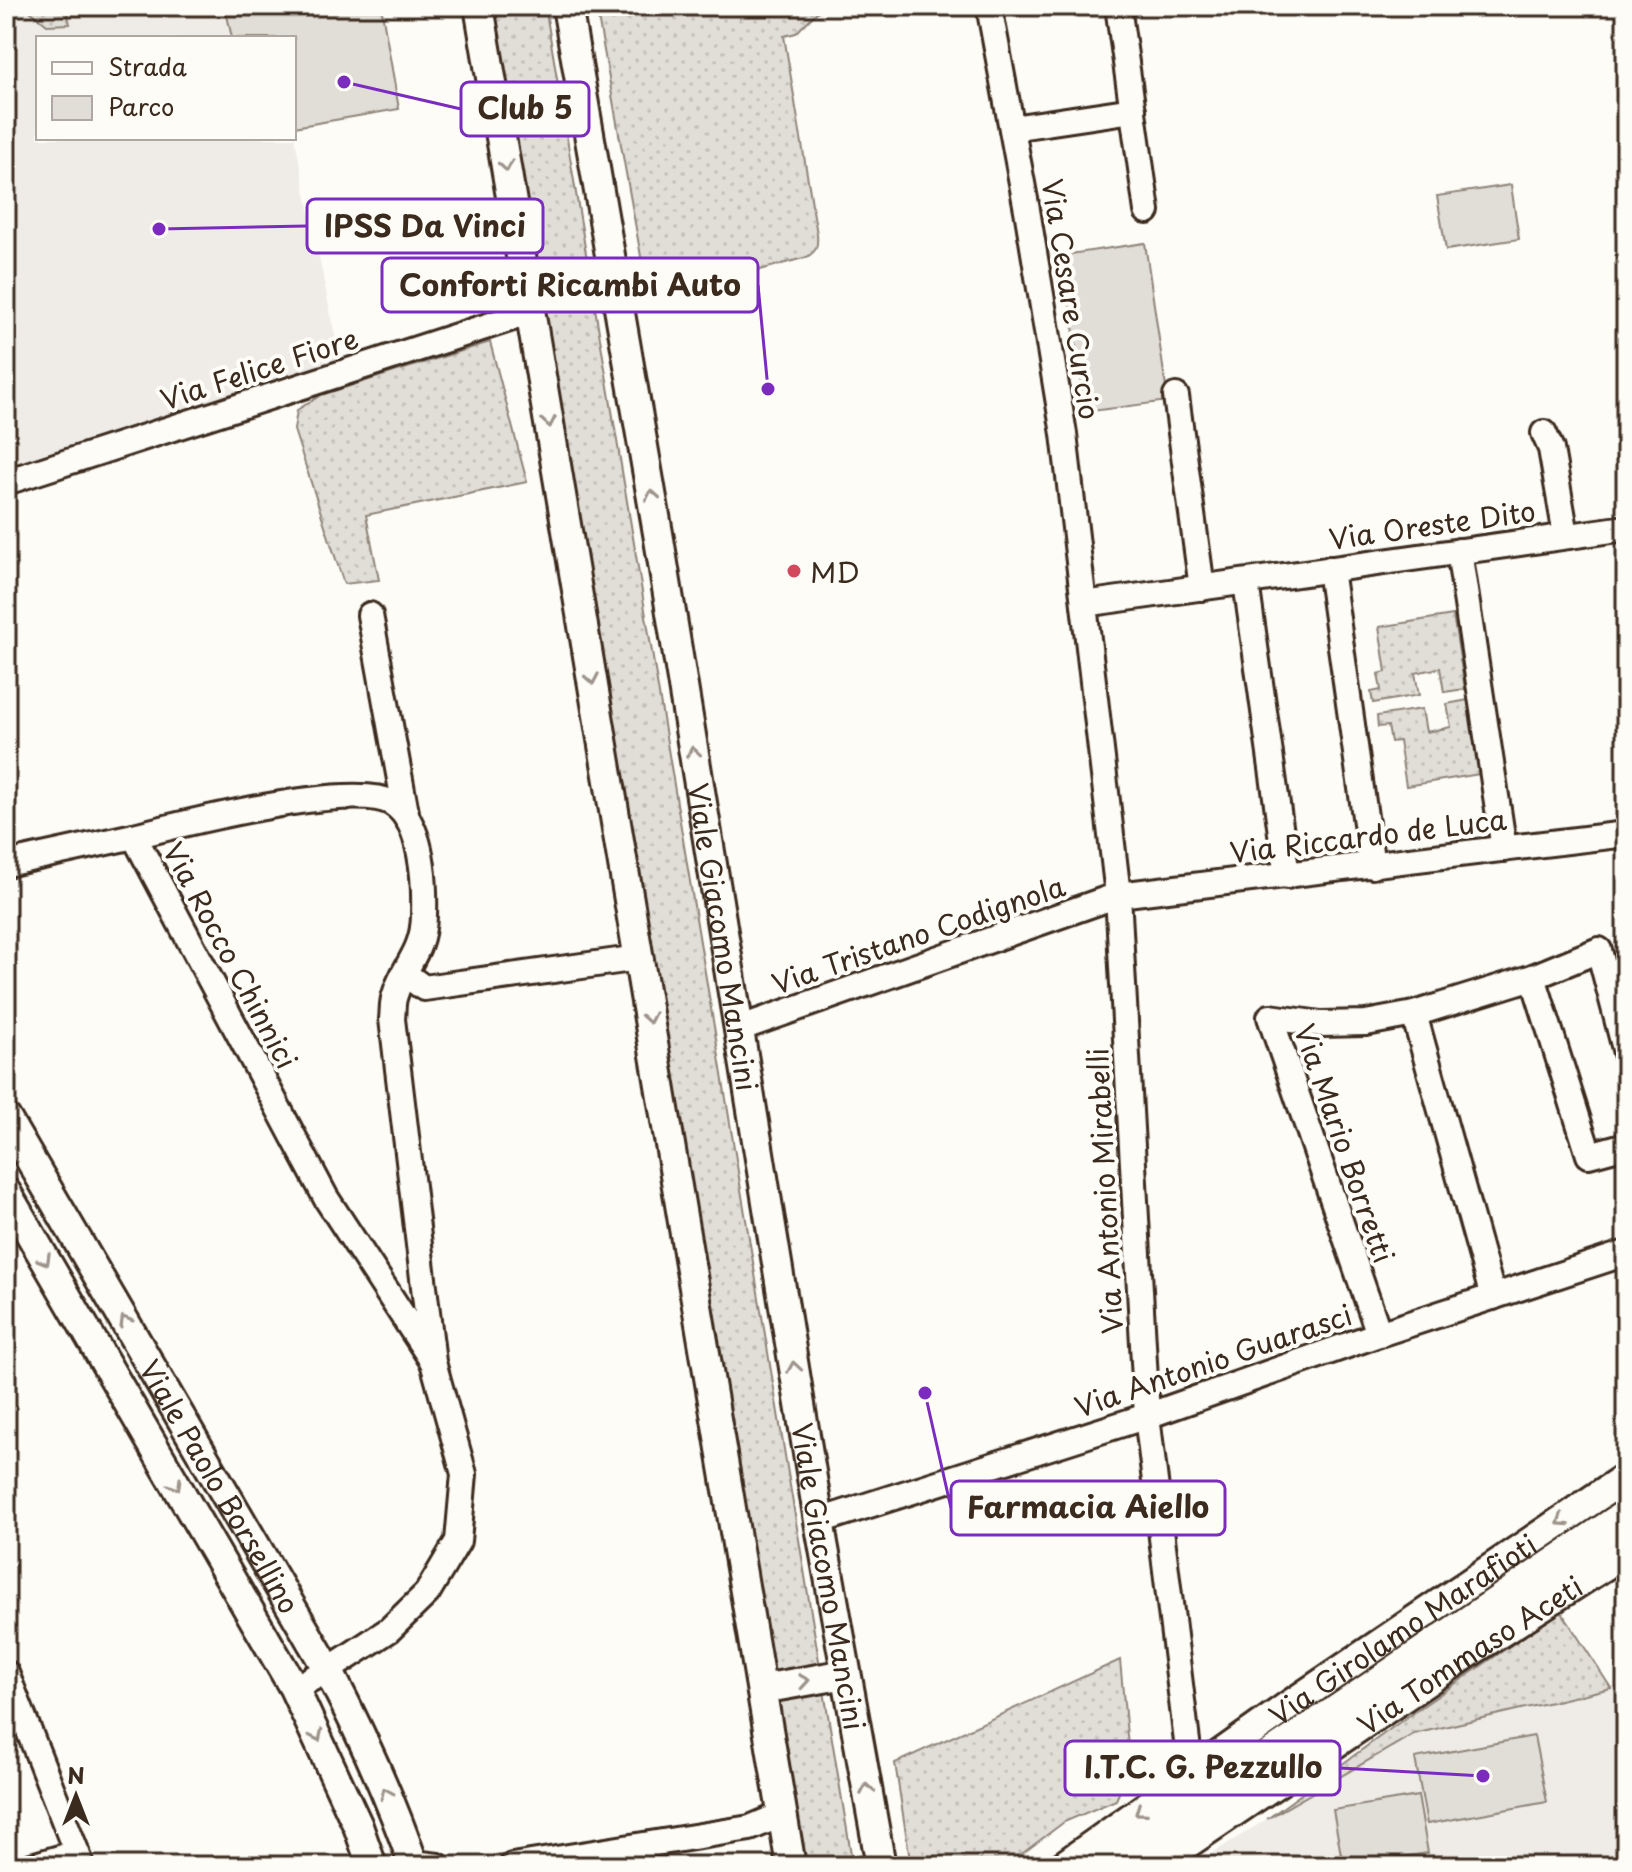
<svg xmlns="http://www.w3.org/2000/svg" width="1632" height="1872" font-family="'Playpen Sans',sans-serif">
	<style>
		.built { fill: #efece7 }
		.grass { fill: url(#grass-dots); stroke: #8e847a; stroke-width: 2 }
		.park { fill: #e1ded7; stroke: #8e847a; stroke-width: 2 }
		.lines { fill: none; stroke-linecap: round; stroke-linejoin: round }
		.minor-casing { stroke: #3b2a1e; stroke-width: 30 }
		.tertiary-casing { stroke: #3b2a1e; stroke-width: 34 }
		.secondary-casing { stroke: #3b2a1e; stroke-width: 38 }
		.minor { stroke: #fdfcf7; stroke-width: 24 }
		.tertiary { stroke: #fdfcf7; stroke-width: 28 }
		.secondary { stroke: #fdfcf7; stroke-width: 32 }
		.oneway { stroke: #9c938a }
		.poi-dot { fill: #d1495b; stroke: #fdfcf7; stroke-width: 3 }
		.labels { text-anchor: middle; dominant-baseline: central; stroke-width: 8; stroke-linejoin: round; paint-order: stroke }
		.street-label { font-size: 28px; fill: #3b2a1e; stroke: #fdfcf7 }
		.poi-label { font-size: 28px; fill: #3b2a1e; stroke: #fdfcf7; text-anchor: start }
		.leader { fill: none; stroke: #7b2cbf; stroke-width: 3 }
		.callout-dot { fill: #7b2cbf; stroke: #fdfcf7; stroke-width: 3 }
		.callout { fill: #fdfcf7; stroke: #7b2cbf; stroke-width: 3 }
		.callout-label { font-size: 30px; text-anchor: middle; font-weight: bold; fill: #3b2a1e }
	</style>
	<defs>
		<pattern id="grass-dots" width="8" height="8" patternUnits="userSpaceOnUse" patternTransform="scale(2)"><rect width="8" height="8" fill="#e1ded7"/><path d="M2 2h.1M6 6h.1" fill="none" stroke="#c2bfb8" stroke-width="1.8" stroke-linecap="round"/></pattern>
	</defs>
	<rect width="100%" height="100%" fill="#fdfcf7"/>
	<filter id="ink" filterUnits="userSpaceOnUse"><feTurbulence type="fractalNoise" baseFrequency=".0125" numOctaves="2"/><feDisplacementMap in="SourceGraphic" scale="16" xChannelSelector="R" yChannelSelector="G"/><feConvolveMatrix kernelMatrix="1 2 1 2 8 2 1 2 1" color-interpolation-filters="sRGB"/></filter>
	<g filter="url(#ink)">
		<!-- built -->
		<g class="built">
			<polygon points="6,6 225,6 232,38 38,38 38,138 294,138 294,135 340,360 6,467"/>
			<polygon points="1626,1684 1626,1866 1192,1866 1267,1819 1413,1734"/>
		</g>
		<!-- grass -->
		<g class="grass">
			<polygon points="24,6 66,6 70,24 47,25"/>
			<polygon points="490,6 545,6 853,1866 799,1866"/>
			<path d="M596,6H841L818,11L796,33L784,36L817,234C818,246 817,251 807,257L649,301Z"/>
			<polygon points="490,342 527,482 366,515 379,580 344,584 294,430 297,410 321,395"/>
			<polygon points="1453,615 1465,689 1444,692 1440,668 1415,673 1419,695 1373,703 1371,692 1381,690 1378,674 1386,672 1379,627"/>
			<polygon points="1468,700 1480,774 1406,786 1399,741 1391,742 1388,726 1378,727 1377,716 1422,709 1426,732 1451,727 1447,704"/>
			<polygon points="1561,1611 1611,1688 1414,1734 1267,1819 1404,1719"/>
			<polygon points="1120,1660 1130,1768 1116,1800 1064,1822 1006,1866 911,1866 895,1763"/>
		</g>
		<!-- park -->
		<g class="park">
			<polygon points="225,6 381,6 399,109 294,127 294,38 232,38"/>
			<polygon points="1511,185 1519,239 1446,250 1437,196"/>
			<polygon points="1145,243 1168,401 1085,412 1063,255"/>
			<polygon points="1534,1736 1547,1802 1427,1824 1415,1758"/>
			<polygon points="1418,1796 1428,1853 1343,1866 1333,1810"/>
		</g>
		<g class="lines">
			<defs>
				<g id="minor">
					<polyline points="989,6 1027,210 1064,434 1118,895 1147,1416 1191,1774"/>
					<polyline points="1118,6 1147,211"/>
					<polyline points="1012,128 1133,110"/>
					<polyline points="1176,396 1202,588"/>
					<polyline points="1544,433 1551,449 1566,535"/>
					<polyline points="6,482 531,312"/>
					<polyline points="1459,551 1504,849"/>
					<polyline points="1330,569 1372,866"/>
					<polyline points="1246,582 1287,876"/>
					<polyline points="1084,604 1626,528"/>
					<polyline points="370,615 407,818"/>
					<polyline points="6,864 134,836"/>
					<polyline points="405,974 424,988 639,958"/>
					<polyline points="1533,977 1589,1155 1626,1145"/>
					<polyline points="1414,1014 1493,1297"/>
					<polyline points="738,1029 1118,895 1626,834"/>
					<polyline points="1379,1334 1270,1017 1321,1024 1366,1023 1414,1014 1533,977 1599,950 1626,1053"/>
					<polyline points="819,1521 1147,1416 1379,1334 1626,1253"/>
					<polyline points="6,1673 82,1866"/>
					<path d="M294,1688L328,1670L389,1630L427,1593L458,1541L464,1474L433,1362L392,1019C393,1012 392,1002 395,995C404,964 423,954 424,916C425,883 423,822 392,803C355,780 181,824 134,836L326,1198L433,1362"/>
					<polyline points="413,1863 438,1866"/>
					<polyline points="32,1866 77,1853"/>
					<polyline points="512,1866 750,1828 783,1814"/>
				</g>
				<g id="tertiary">
					<polyline points="479,6 791,1866"/>
					<path id="s1" d="M567,6L659,539L819,1521L881,1866"/>
					<path id="s2" d="M6,1118L328,1670C361,1733 391,1799 414,1866"/>
					<polyline points="6,1192 294,1688 358,1826 372,1866"/>
					<polyline points="762,1689 846,1674"/>
					<path id="s3" d="M1063,1866L1291,1704L1626,1477"/>
					<path id="s4" d="M1154,1866L1473,1650L1626,1552"/>
				</g>
				<polyline id="secondary" points="1109,1866 1626,1516"/>
			</defs>
			<!-- minor casing -->
			<use href="#minor" class="minor-casing"/>
			<!-- tertiary casing -->
			<use href="#tertiary" class="tertiary-casing"/>
			<!-- secondary casing -->
			<use href="#secondary" class="secondary-casing"/>
			<!-- minor -->
			<use href="#minor" class="minor"/>
			<!-- tertiary -->
			<use href="#tertiary" class="tertiary"/>
			<!-- secondary -->
			<use href="#secondary" class="secondary"/>
		</g>
		<!-- one-way arrows -->
		<defs><path id="oneway-chevron" d="M-2-3.5L2.5 0L-2 3.5" fill="none" stroke-width="1.6" stroke-linecap="round" stroke-linejoin="round" transform="scale(2)"/></defs>
		<g class="oneway">
			<use href="#oneway-chevron" transform="translate(506 166) rotate(80)"/>
			<use href="#oneway-chevron" transform="translate(549 422) rotate(80)"/>
			<use href="#oneway-chevron" transform="translate(652 495) rotate(-100)"/>
			<use href="#oneway-chevron" transform="translate(592 679) rotate(80)"/>
			<use href="#oneway-chevron" transform="translate(693 752) rotate(-99)"/>
			<use href="#oneway-chevron" transform="translate(649 1018) rotate(80)"/>
			<use href="#oneway-chevron" transform="translate(45 1260) rotate(60)"/>
			<use href="#oneway-chevron" transform="translate(125 1321) rotate(-120)"/>
			<use href="#oneway-chevron" transform="translate(794 1367) rotate(-99)"/>
			<use href="#oneway-chevron" transform="translate(176 1485) rotate(60)"/>
			<use href="#oneway-chevron" transform="translate(1562 1521) rotate(146)"/>
			<use href="#oneway-chevron" transform="translate(804 1681) rotate(-9)"/>
			<use href="#oneway-chevron" transform="translate(317 1736) rotate(65)"/>
			<use href="#oneway-chevron" transform="translate(867 1789) rotate(-100)"/>
			<use href="#oneway-chevron" transform="translate(386 1793) rotate(-114)"/>
			<use href="#oneway-chevron" transform="translate(1140 1811) rotate(145)"/>
		</g>
	</g>
	<!-- markers -->
	<circle class="poi-dot" cx="794" cy="571" r="8"/>
	<g class="labels">
		<!-- street labels -->
		<g class="street-label">
			<text transform="translate(1072 299) rotate(81)">Via Cesare Curcio</text>
			<text transform="translate(259 368) rotate(-18)">Via Felice Fiore</text>
			<text transform="translate(1432 524) rotate(-8)">Via Oreste Dito</text>
			<text transform="translate(1368 835) rotate(-7)">Via Riccardo de Luca</text>
			<text transform="translate(918 934) rotate(-19)">Via Tristano Codignola</text>
			<text stroke="none"><textPath href="#s1" startOffset="944">Viale Giacomo Mancini</textPath></text>
			<text transform="translate(231 955) rotate(62)">Via Rocco Chinnici</text>
			<text transform="translate(1345 1143) rotate(71)">Via Mario Borretti</text>
			<text transform="translate(1104 1191) rotate(-93)">Via Antonio Mirabelli</text>
			<text transform="translate(1213 1360) rotate(-19)">Via Antonio Guarasci</text>
			<text stroke="none"><textPath href="#s2" startOffset="426">Viale Paolo Borsellino</textPath></text>
			<text stroke="none"><textPath href="#s1" startOffset="1592">Viale Giacomo Mancini</textPath></text>
			<text stroke="none"><textPath href="#s3" startOffset="414">Via Girolamo Marafioti</textPath></text>
			<text stroke="none"><textPath href="#s4" startOffset="380">Via Tommaso Aceti</textPath></text>
		</g>
		<!-- poi labels -->
		<g class="poi-label">
			<text x="810" y="571">MD</text>
		</g>
	</g>
	<!-- callouts -->
	<path class="leader" d="M344 82L461 109M159 229L307 226M768 389L758 285M925 1393L951 1508M1483 1776L1340 1768"/>
	<g class="callout-dot">
		<circle cx="344" cy="82" r="8"/>
		<circle cx="159" cy="229" r="8"/>
		<circle cx="768" cy="389" r="8"/>
		<circle cx="925" cy="1393" r="8"/>
		<circle cx="1483" cy="1776" r="8"/>
	</g>
	<g class="callout">
		<rect x="461" y="82" width="128" height="54" rx="8"/>
		<rect x="307" y="199" width="236" height="54" rx="8"/>
		<rect x="382" y="258" width="376" height="54" rx="8"/>
		<rect x="951" y="1481" width="274" height="54" rx="8"/>
		<rect x="1065" y="1741" width="275" height="54" rx="8"/>
	</g>
	<g class="callout-label">
		<text x="525" y="119">Club 5</text>
		<text x="425" y="237">IPSS Da Vinci</text>
		<text x="570" y="296">Conforti Ricambi Auto</text>
		<text x="1088" y="1518">Farmacia Aiello</text>
		<text x="1203" y="1778">I.T.C. G. Pezzullo</text>
	</g>
	<!-- margin -->
	<rect width="1632" height="1872" fill="none" stroke="#fdfcf7" stroke-width="32"/>
	<rect x="16" y="16" width="1600" height="1840" fill="none" stroke="#3b2a1e" stroke-width="3" filter="url(#ink)"/>
	<!-- legend -->
	<rect x="36" y="36" width="260" height="104" fill="#fdfcf7" stroke="#afa8a0" stroke-width="2"/>
	<rect x="52" y="62" width="40" height="12" fill="#fdfcf7" stroke="#afa8a0" stroke-width="2"/>
	<text x="108" y="76" font-size="24" fill="#3b2a1e">Strada</text>
	<rect x="52" y="96" width="40" height="24" fill="#e1ded7" stroke="#afa8a0" stroke-width="2"/>
	<text x="108" y="116" font-size="24" fill="#3b2a1e">Parco</text>
	<!-- north arrow -->
	<g transform="translate(76 1796)" stroke="#fdfcf7" stroke-width="6" paint-order="stroke">
	<path d="M0-6L14 30L0 20L-14 30Z" fill="#3b2a1e"/>
	<text y="-12" font-size="22" font-weight="bold" text-anchor="middle" fill="#3b2a1e">N</text>
	</g>
</svg>
